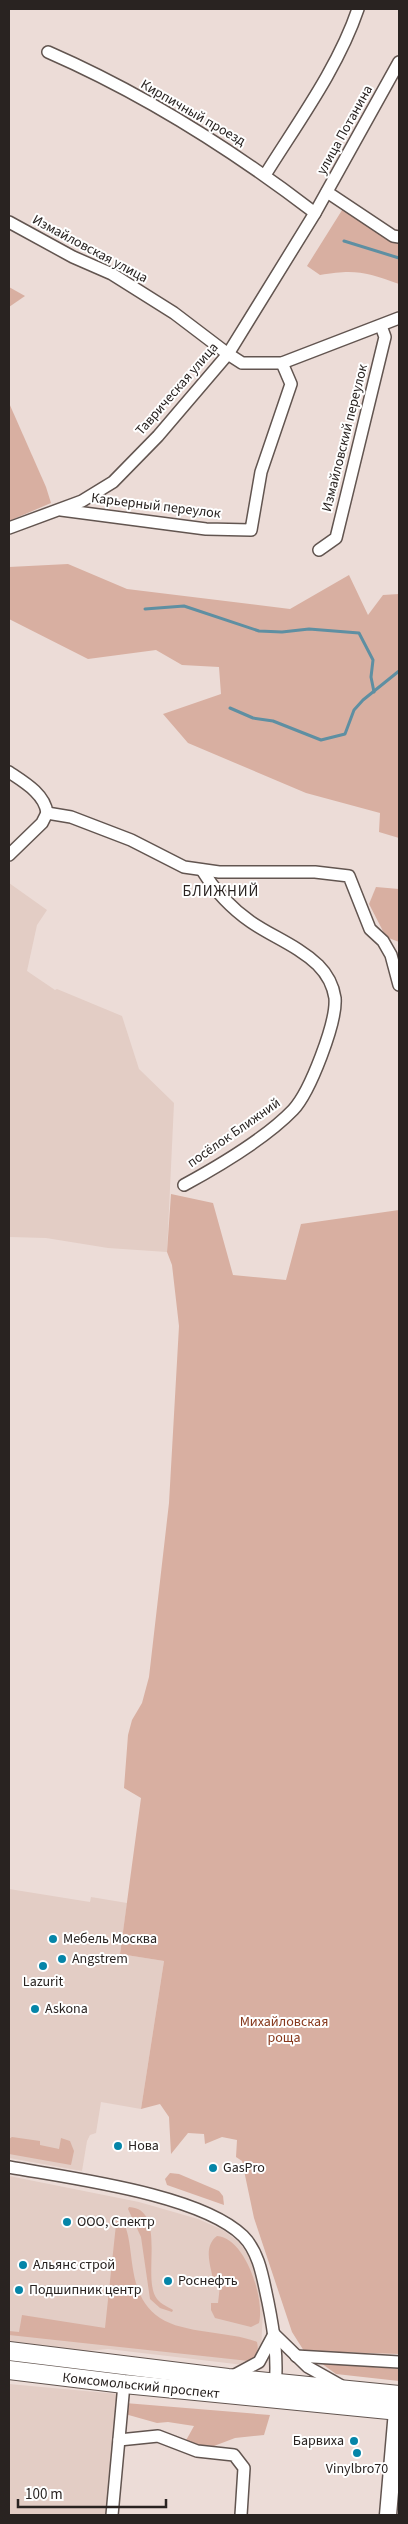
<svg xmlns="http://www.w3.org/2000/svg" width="408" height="2524" font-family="'Source Sans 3',sans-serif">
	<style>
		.built { fill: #e3cdc5 }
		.green { fill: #d8afa1 }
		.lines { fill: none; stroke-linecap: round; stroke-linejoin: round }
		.stream { stroke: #5e8fa2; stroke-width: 3 }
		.street-casing { stroke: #625550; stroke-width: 14 }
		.secondary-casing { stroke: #625550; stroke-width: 19 }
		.primary-casing { stroke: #625550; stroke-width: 20 }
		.street { stroke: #fff; stroke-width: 11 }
		.secondary { stroke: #fff; stroke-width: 16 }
		.primary { stroke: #fff; stroke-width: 18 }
		.poi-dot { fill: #0585a8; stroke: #fff; stroke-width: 2 }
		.labels { text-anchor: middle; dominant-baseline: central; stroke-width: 4; stroke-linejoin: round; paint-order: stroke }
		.street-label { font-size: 14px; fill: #292321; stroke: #fff }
		.poi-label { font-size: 14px; fill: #292321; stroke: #fff; text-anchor: start }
		.park-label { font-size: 14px; fill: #87391d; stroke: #fff }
		.neighbourhood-label { font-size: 15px; letter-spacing: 1px; fill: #292321; stroke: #fff }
	</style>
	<rect width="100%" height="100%" fill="#ecdcd7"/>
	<!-- built -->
	<g class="built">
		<polygon points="9,883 47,910 37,925 27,971 55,990 57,989 122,1016 139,1069 174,1103 167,1252 108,1248 46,1238 9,1237"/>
		<polygon points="9,1889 90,1902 91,1897 127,1903 120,1954 164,1961 141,2109 101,2102 96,2133 90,2135 87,2141 82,2171 9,2158"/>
		<polygon points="9,2176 139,2202 198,2219 223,2230 239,2242 251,2259 263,2309 261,2352 257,2360 244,2365 108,2349 86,2351 9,2341"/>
		<polygon points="9,2384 118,2394 107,2515 9,2515"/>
	</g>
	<!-- green -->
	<g class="green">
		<path d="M344,207L399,242V284C366,272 355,269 320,275L307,266Z"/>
		<polygon points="9,287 25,296 9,307"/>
		<polygon points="9,403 46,487 51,503 9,521"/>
		<polygon points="68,564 127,589 290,609 349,575 368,615 383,595 399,594 399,838 379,832 380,813 306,793 188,743 163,714 221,694 219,667 182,665 156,650 88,659 9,619 9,567"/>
		<polygon points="376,887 399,889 399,942 386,937 369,904"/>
		<polygon points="171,1194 213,1203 233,1275 286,1280 301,1224 399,1210 399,2354 304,2351 292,2332 254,2218 242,2161 236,2157 237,2140 222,2137 205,2144 204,2134 188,2133 171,2154 169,2117 160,2104 141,2109 164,1961 120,1954 141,1798 124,1788 128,1735 132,1720 142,1703 149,1677 169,1503 179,1326 172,1265 167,1252"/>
		<polygon points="12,2137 40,2141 40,2145 59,2149 61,2138 70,2141 74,2151 71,2165 9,2154 9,2139"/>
		<polygon points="170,2173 179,2174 219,2191 223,2196 224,2205 167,2185 165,2179"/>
		<path d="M129,2207C168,2209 141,2279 157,2299C161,2304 168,2307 173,2310L172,2312L160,2308L150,2299L141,2237L128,2209Z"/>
		<path d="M117,2215C140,2232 120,2292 160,2318C184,2334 230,2331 257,2342C259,2351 257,2357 249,2361L9,2335V2331L19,2332L22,2315L105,2328Z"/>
		<path d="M217,2236C246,2238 265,2300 259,2323L251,2327L215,2318L211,2310V2303H218L220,2286H214C213,2271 201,2248 217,2236Z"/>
		<polygon points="321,2363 399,2369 399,2381 336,2374"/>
		<polygon points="125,2403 270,2415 264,2435 235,2438 214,2446 184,2444 194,2426 168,2422 157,2423 125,2414"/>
	</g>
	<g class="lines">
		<!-- stream -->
		<g class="stream">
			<polyline points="344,241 399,258"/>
			<polyline points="145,609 184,606 259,631 282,632 309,629 359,633 373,660 371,677 374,692"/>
			<polyline points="230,708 253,718 273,721 321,740 345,734 354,710 363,700 399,671"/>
		</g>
		<defs>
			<g id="street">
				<path d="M48,52C142,93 234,151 315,213"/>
				<path d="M265,175C298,122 338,68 358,9"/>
				<polyline points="327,192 393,236 399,237"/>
				<polyline points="9,222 73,257 112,274 174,313 228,354 242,363 282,363 399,318"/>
				<polyline points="61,510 206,529 251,530 261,472 291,384 282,363"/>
				<polyline points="9,528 82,501 113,482 158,436 228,354 315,213 399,62"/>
				<polyline points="319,550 336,538 385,337 381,326"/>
				<path d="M9,772C24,782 45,794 47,813"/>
				<polyline points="47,813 71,817 131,840 184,867 219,872 315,872 349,876 370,929 383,941 391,955 399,985"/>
				<polyline points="9,855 42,823 47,813"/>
				<path d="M184,1185C217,1167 267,1137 293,1110C310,1092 337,1022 335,998C333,985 327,974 318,965C298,946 273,937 251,922C231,908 215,891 202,870"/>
				<path d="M9,2167C69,2178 200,2194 243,2236C260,2253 263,2280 268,2302C274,2332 278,2358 275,2389"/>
				<polyline points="274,2334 308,2367 340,2385"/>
				<polyline points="296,2356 399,2362"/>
				<polyline points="231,2377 259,2362 274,2334"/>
				<polyline points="119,2440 158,2436 197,2451 234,2455 244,2468 241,2515"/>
				<polyline points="112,2515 124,2384"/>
			</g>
			<polyline id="secondary" points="388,2515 397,2411"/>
			<g id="primary">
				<polyline points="9,2351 228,2378 399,2395"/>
				<polyline points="9,2370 124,2384 399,2411"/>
			</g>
		</defs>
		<!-- street casing -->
		<use href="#street" class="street-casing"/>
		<!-- secondary casing -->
		<use href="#secondary" class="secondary-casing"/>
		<!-- primary casing -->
		<use href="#primary" class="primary-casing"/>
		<!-- street -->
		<use href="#street" class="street"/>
		<!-- secondary -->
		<use href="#secondary" class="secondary"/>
		<!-- primary -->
		<use href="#primary" class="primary"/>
	</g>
	<!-- markers -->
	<g class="poi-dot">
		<circle cx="53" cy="1939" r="5"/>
		<circle cx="62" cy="1959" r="5"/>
		<circle cx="43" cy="1966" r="5"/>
		<circle cx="35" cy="2009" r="5"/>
		<circle cx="118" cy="2146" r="5"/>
		<circle cx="213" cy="2168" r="5"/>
		<circle cx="67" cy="2222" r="5"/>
		<circle cx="23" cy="2265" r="5"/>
		<circle cx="168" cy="2281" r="5"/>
		<circle cx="19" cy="2290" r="5"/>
		<circle cx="354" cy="2441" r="5"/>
		<circle cx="357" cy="2453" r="5"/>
	</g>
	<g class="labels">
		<!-- street labels -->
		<g class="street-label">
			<text transform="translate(193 113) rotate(30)">Кирпичный проезд</text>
			<text transform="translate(345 130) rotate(-61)">улица Потанина</text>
			<text transform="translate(90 249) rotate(28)">Измайловская улица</text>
			<text transform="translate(177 389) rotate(-49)">Таврическая улица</text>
			<text transform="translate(345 438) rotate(-76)">Измайловский переулок</text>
			<text transform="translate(156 506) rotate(7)">Карьерный переулок</text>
			<text transform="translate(234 1133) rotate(-35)">посёлок Ближний</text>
			<text transform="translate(141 2386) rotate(6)">Комсомольский проспект</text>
		</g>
		<!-- poi labels -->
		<g class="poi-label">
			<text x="63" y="1939">Мебель Москва</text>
			<text x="72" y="1959">Angstrem</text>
			<text x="43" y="1982" text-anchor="middle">Lazurit</text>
			<text x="45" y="2009">Askona</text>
			<text x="128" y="2146">Нова</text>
			<text x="223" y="2168">GasPro</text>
			<text x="77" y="2222">ООО, Спектр</text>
			<text x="33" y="2265">Альянс строй</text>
			<text x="178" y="2281">Роснефть</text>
			<text x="29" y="2290">Подшипник центр</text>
			<text x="344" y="2441" text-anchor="end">Барвиха</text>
			<text x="357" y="2469" text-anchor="middle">Vinylbro70</text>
		</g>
		<!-- park labels -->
		<g class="park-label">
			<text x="284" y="2022">Михайловская<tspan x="284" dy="16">роща</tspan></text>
		</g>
		<!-- neighbourhood labels -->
		<g class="neighbourhood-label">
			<text x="221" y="891">БЛИЖНИЙ</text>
		</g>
	</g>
	<!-- border -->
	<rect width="408" height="2524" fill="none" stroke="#292321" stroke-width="20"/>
	<!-- scale -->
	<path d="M18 2499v8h148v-8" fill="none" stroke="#292321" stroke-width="2.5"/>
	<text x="25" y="2499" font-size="15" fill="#292321" stroke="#ffffff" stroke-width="4" paint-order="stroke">100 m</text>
</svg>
